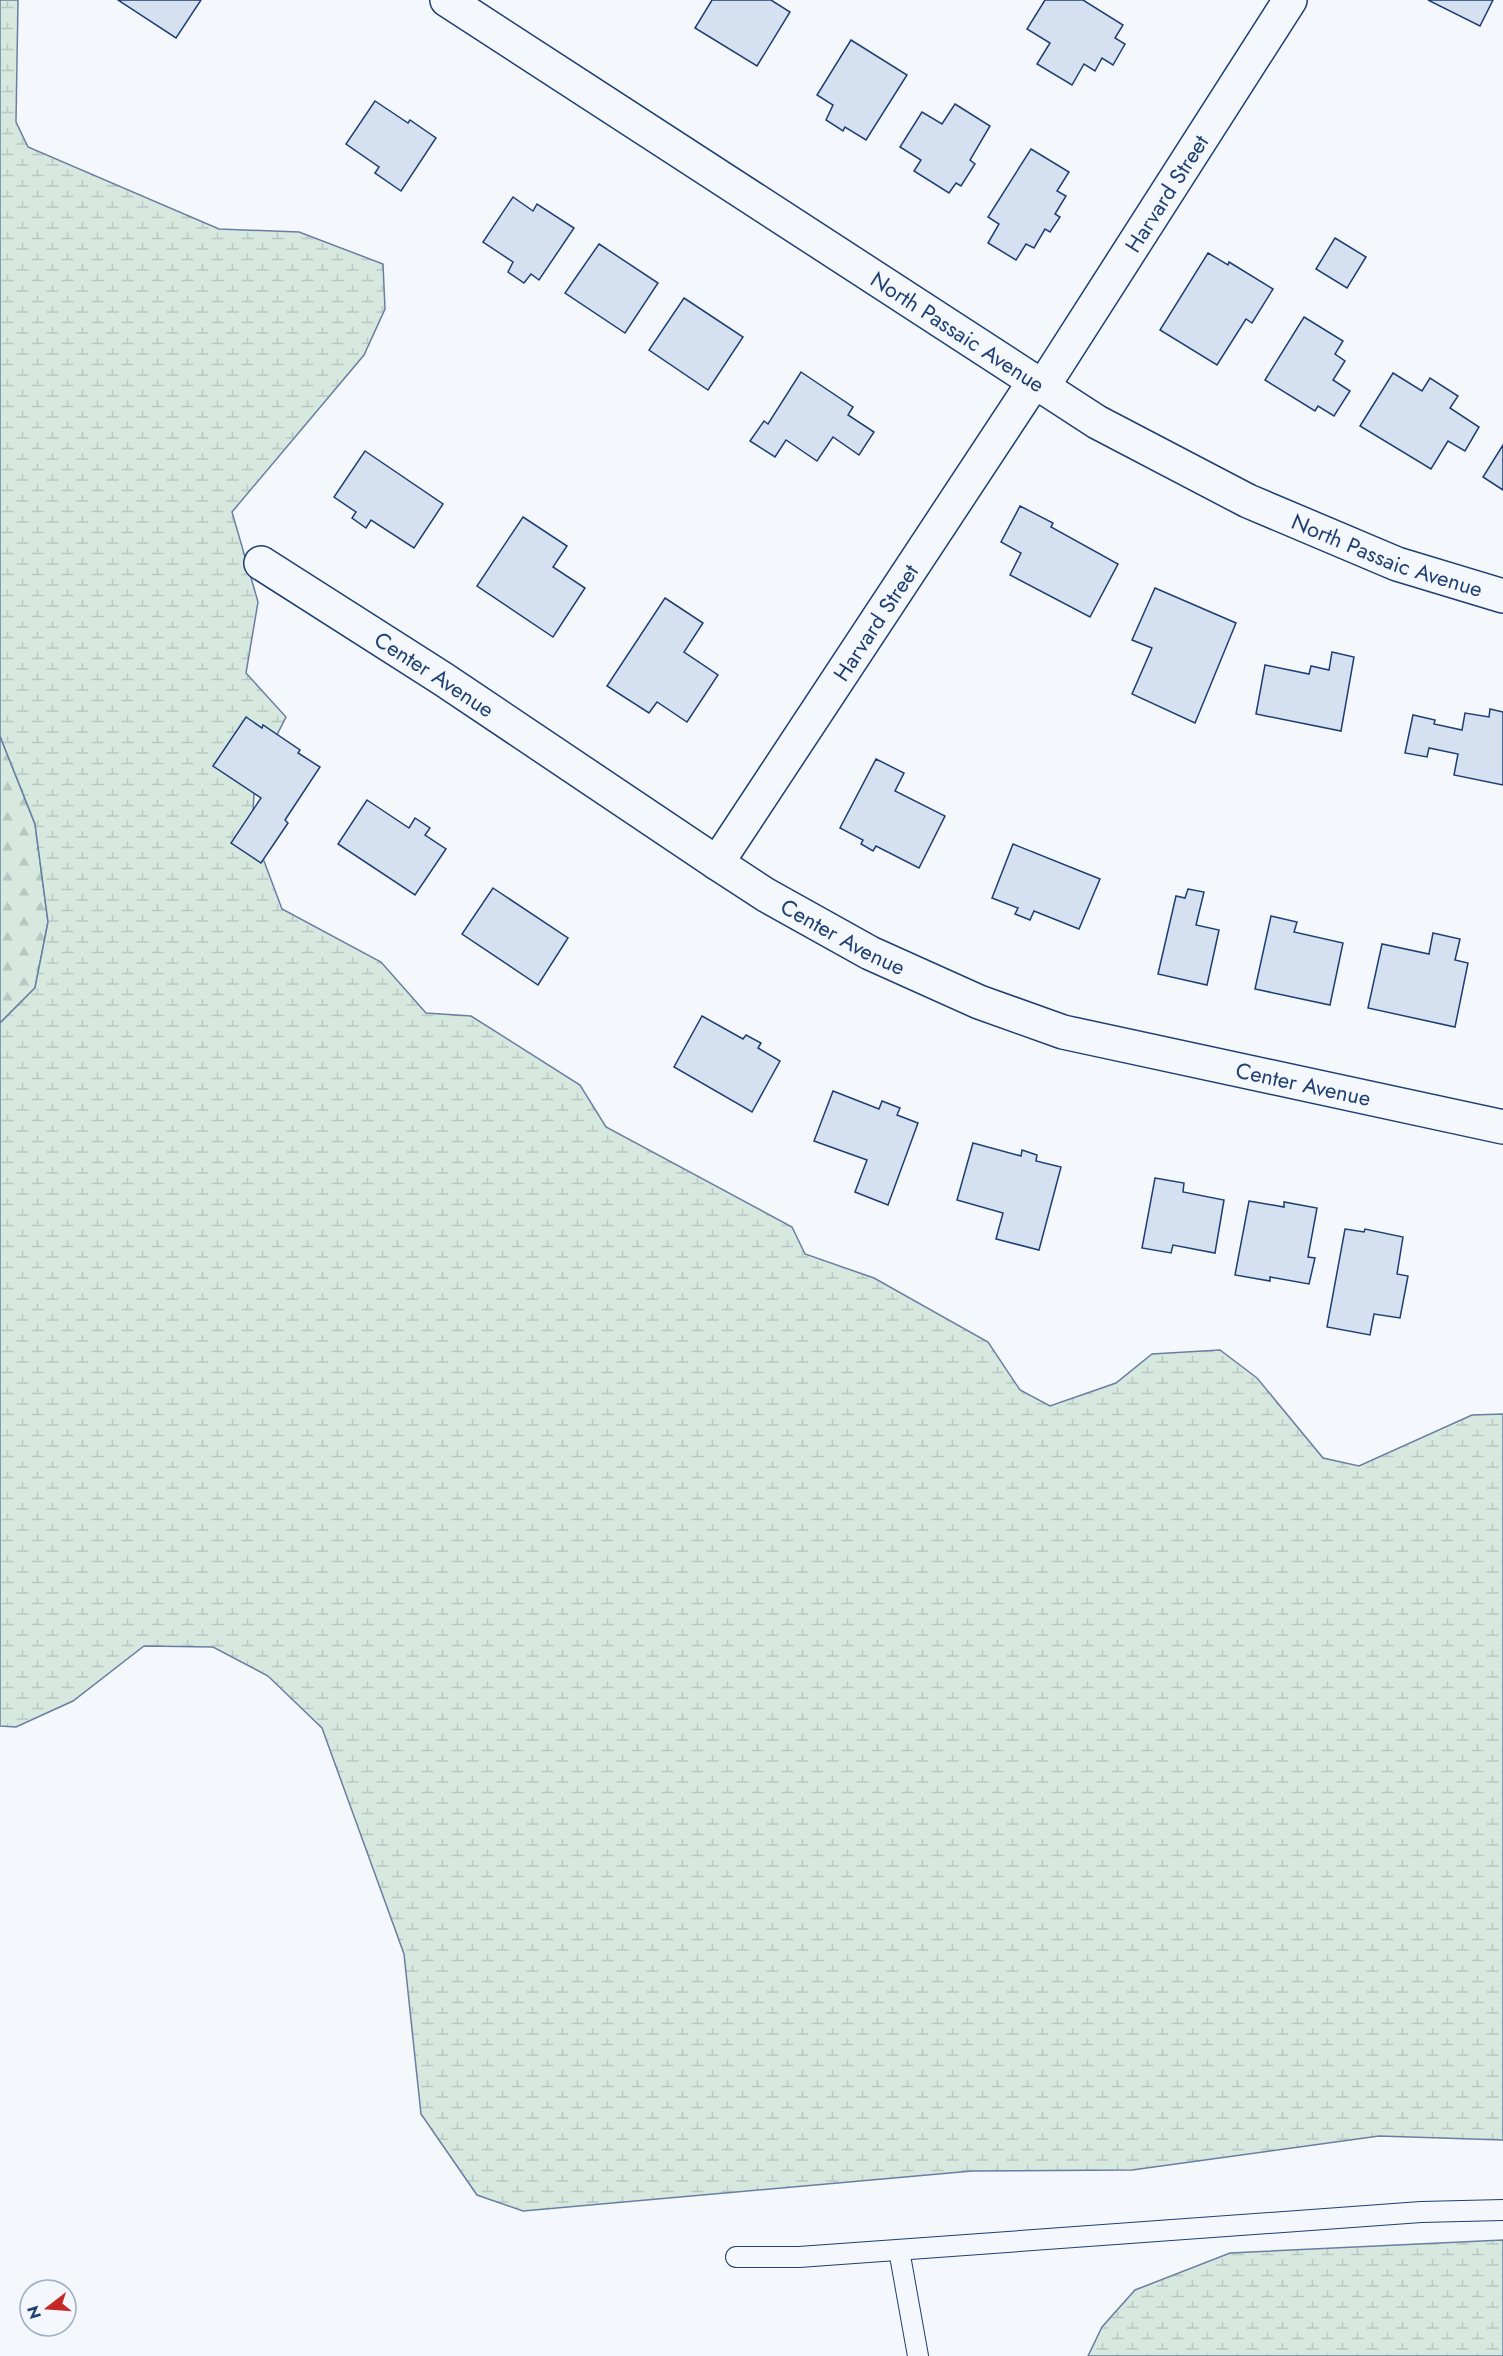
<svg xmlns="http://www.w3.org/2000/svg" width="1503" height="2356" font-family="Jost,sans-serif">
	<style>
		.forest { fill: url(#forest-firs); stroke: #687fa3; stroke-width: 1.5 }
		.wetland { fill: url(#wetland-marsh); stroke: #687fa3; stroke-width: 1.5 }
		.building { fill: #d5e0f0; stroke: #1d3f73; stroke-width: 1.5 }
		.lines { fill: none; stroke-linecap: round; stroke-linejoin: round }
		.lane-casing { stroke: #1d3f73; stroke-width: 22 }
		.street-casing { stroke: #1d3f73; stroke-width: 36 }
		.secondary-casing { stroke: #1d3f73; stroke-width: 36 }
		.lane { stroke: #f4f7fb; stroke-width: 20 }
		.street { stroke: #f4f7fb; stroke-width: 33 }
		.secondary { stroke: #f4f7fb; stroke-width: 33 }
		.labels { text-anchor: middle; dominant-baseline: central; stroke-width: 4.5; stroke-linejoin: round; paint-order: stroke }
		.street-label { font-size: 22px; fill: #1d3f73; stroke: #f4f7fb }
	</style>
	<defs>
		<pattern id="forest-firs" width="22" height="20" patternUnits="userSpaceOnUse" patternTransform="scale(1.5)"><rect width="22" height="20" fill="#d7e8df"/><path d="M5 1l3.5 6h-7zM16 11l3.5 6h-7z" fill="#b8c8c3"/></pattern>
		<pattern id="wetland-marsh" width="20" height="14" patternUnits="userSpaceOnUse" patternTransform="scale(1.5)"><rect width="20" height="14" fill="#d7e8df"/><path d="M1 5h8M5 5V1M11 12h8M15 12V8" fill="none" stroke="#b8c8c3"/></pattern>
	</defs>
	<rect width="100%" height="100%" fill="#f4f7fb"/>
	<!-- forest -->
	<polygon class="forest" points="0,736 35,824 48,922 35,988 0,1023"/>
	<!-- wetland -->
	<g class="wetland">
		<polygon points="0,0 18,0 16,122 28,147 219,229 299,232 383,264 385,309 364,355 232,512 258,602 246,673 286,717 255,778 252,829 282,909 381,962 426,1013 471,1016 580,1085 606,1127 792,1227 805,1254 874,1278 988,1342 1020,1390 1050,1406 1116,1383 1152,1354 1220,1350 1257,1378 1323,1458 1359,1466 1472,1415 1503,1414 1503,2140 1379,2136 1132,2170 972,2171 523,2211 477,2195 421,2114 404,1954 322,1728 268,1676 213,1647 144,1646 73,1701 16,1727 0,1726 0,1023 35,988 48,922 35,824 0,736"/>
		<polygon points="1503,2240 1503,2356 1088,2356 1102,2327 1135,2290 1230,2253"/>
	</g>
	<!-- building -->
	<g class="building">
		<polygon points="118,0 201,0 176,38"/>
		<polygon points="712,0 771,0 790,12 757,66 695,28"/>
		<polygon points="1045,0 1083,0 1123,25 1115,38 1125,44 1113,65 1102,58 1095,71 1084,64 1072,85 1037,64 1050,43 1027,29"/>
		<polygon points="1428,0 1493,0 1480,26"/>
		<polygon points="851,40 907,75 866,140 845,127 843,131 826,120 833,105 817,95"/>
		<polygon points="375,101 408,123 410,120 436,138 401,191 375,173 379,167 346,144"/>
		<polygon points="955,104 990,126 970,160 975,164 961,186 956,183 949,193 914,171 921,160 900,147 922,112 942,124"/>
		<polygon points="1031,149 1069,172 1057,191 1066,196 1055,214 1060,217 1050,232 1045,229 1034,248 1026,244 1016,260 988,243 999,224 988,217"/>
		<polygon points="513,197 533,211 537,204 574,228 539,280 531,274 524,283 508,272 513,262 483,242"/>
		<polygon points="1335,238 1366,257 1347,288 1316,269"/>
		<polygon points="599,244 658,283 625,333 565,293"/>
		<polygon points="1208,253 1228,265 1229,262 1273,289 1252,323 1246,319 1217,365 1160,330"/>
		<polygon points="684,298 743,337 708,390 649,350"/>
		<polygon points="1304,317 1343,341 1335,354 1345,361 1333,380 1350,391 1334,416 1318,406 1315,411 1265,380"/>
		<polygon points="801,372 853,407 848,415 874,432 859,455 833,437 817,461 786,440 775,457 750,441 764,421 768,424"/>
		<polygon points="1393,373 1422,391 1430,378 1458,396 1450,408 1479,427 1465,451 1448,441 1431,469 1360,426"/>
		<polygon points="1503,445 1503,490 1483,477"/>
		<polygon points="365,451 443,504 414,548 371,520 366,528 352,518 356,512 334,497"/>
		<polygon points="1020,506 1053,523 1051,527 1118,564 1090,617 1010,575 1021,553 1001,542"/>
		<polygon points="523,517 567,546 553,567 585,588 553,637 477,586"/>
		<polygon points="1155,588 1236,623 1195,723 1132,694 1152,648 1132,640"/>
		<polygon points="665,598 703,623 684,652 718,675 687,722 657,702 649,713 607,686"/>
		<polygon points="1332,652 1354,657 1341,731 1256,714 1265,665 1309,674 1311,666 1329,670"/>
		<polygon points="1490,709 1503,712 1503,785 1454,775 1458,754 1429,748 1427,757 1405,753 1413,715 1435,720 1434,724 1462,730 1465,713 1489,717"/>
		<polygon points="246,717 262,728 263,725 300,750 298,753 320,767 285,820 288,823 261,863 231,843 261,798 213,766"/>
		<polygon points="876,759 904,773 895,791 945,816 919,868 876,846 873,851 861,844 863,840 840,828"/>
		<polygon points="367,800 409,828 415,818 430,828 425,835 446,849 415,895 338,844"/>
		<polygon points="1013,844 1100,879 1079,929 1034,911 1030,920 1015,914 1018,908 992,898"/>
		<polygon points="493,888 568,938 538,985 462,934"/>
		<polygon points="1188,889 1204,892 1196,925 1219,930 1207,985 1158,974 1176,896 1185,898"/>
		<polygon points="1271,916 1297,922 1294,932 1343,943 1330,1005 1255,989"/>
		<polygon points="1433,933 1460,939 1455,960 1468,963 1455,1027 1368,1008 1382,944 1429,954"/>
		<polygon points="702,1016 743,1039 746,1035 761,1043 758,1048 780,1061 752,1112 674,1067"/>
		<polygon points="833,1091 879,1109 882,1101 900,1108 897,1115 918,1123 888,1205 855,1192 867,1160 814,1141"/>
		<polygon points="973,1143 1021,1156 1022,1150 1037,1155 1036,1161 1061,1167 1039,1250 996,1239 1003,1213 957,1200"/>
		<polygon points="1155,1178 1184,1183 1183,1192 1224,1200 1215,1253 1173,1245 1171,1253 1142,1248"/>
		<polygon points="1249,1201 1284,1207 1284,1202 1317,1208 1308,1257 1315,1258 1309,1284 1270,1277 1270,1281 1235,1275"/>
		<polygon points="1345,1229 1364,1232 1365,1229 1403,1237 1397,1274 1408,1276 1400,1318 1374,1314 1370,1335 1327,1327"/>
	</g>
	<g class="lines">
		<defs>
			<g id="lane">
				<polyline points="899,2250 918,2356"/>
				<polyline points="736,2257 799,2257 1421,2212 1503,2210"/>
			</g>
			<g id="street">
				<path id="s1" d="M1042,388L1290,0"/>
				<path id="s2" d="M261,563L443,679L717,863L766,895L870,953L979,1002L1063,1032L1503,1127"/>
				<path id="s3" d="M717,863L1034,382"/>
			</g>
			<g id="secondary">
				<path id="s4" d="M447,0L1097,422L1248,501L1397,564L1503,596"/>
			</g>
		</defs>
		<!-- lane casing -->
		<use href="#lane" class="lane-casing"/>
		<!-- street casing -->
		<use href="#street" class="street-casing"/>
		<!-- secondary casing -->
		<use href="#secondary" class="secondary-casing"/>
		<!-- lane -->
		<use href="#lane" class="lane"/>
		<!-- street -->
		<use href="#street" class="street"/>
		<!-- secondary -->
		<use href="#secondary" class="secondary"/>
	</g>
	<g class="labels">
		<!-- street labels -->
		<g class="street-label">
			<text stroke="none"><textPath href="#s1" startOffset="231">Harvard Street</textPath></text>
			<text stroke="none"><textPath href="#s4" startOffset="609">North Passaic Avenue</textPath></text>
			<text stroke="none"><textPath href="#s4" startOffset="1095">North Passaic Avenue</textPath></text>
			<text stroke="none"><textPath href="#s3" startOffset="288">Harvard Street</textPath></text>
			<text stroke="none"><textPath href="#s2" startOffset="206">Center Avenue</textPath></text>
			<text stroke="none"><textPath href="#s2" startOffset="692">Center Avenue</textPath></text>
			<text stroke="none"><textPath href="#s2" startOffset="1178">Center Avenue</textPath></text>
		</g>
	</g>
	<!-- north arrow -->
	<g transform="translate(48 2308) rotate(253)"><circle r="28" fill="#f4f7fb" stroke="#9eadc5" stroke-width="1.5"/>
	<path d="M0-4.5L10 22L0 15L-10 22Z" fill="#c62828"/>
	<text y="-9" font-size="16" font-weight="bold" text-anchor="middle" fill="#1d3f73">N</text>
	</g>
</svg>
